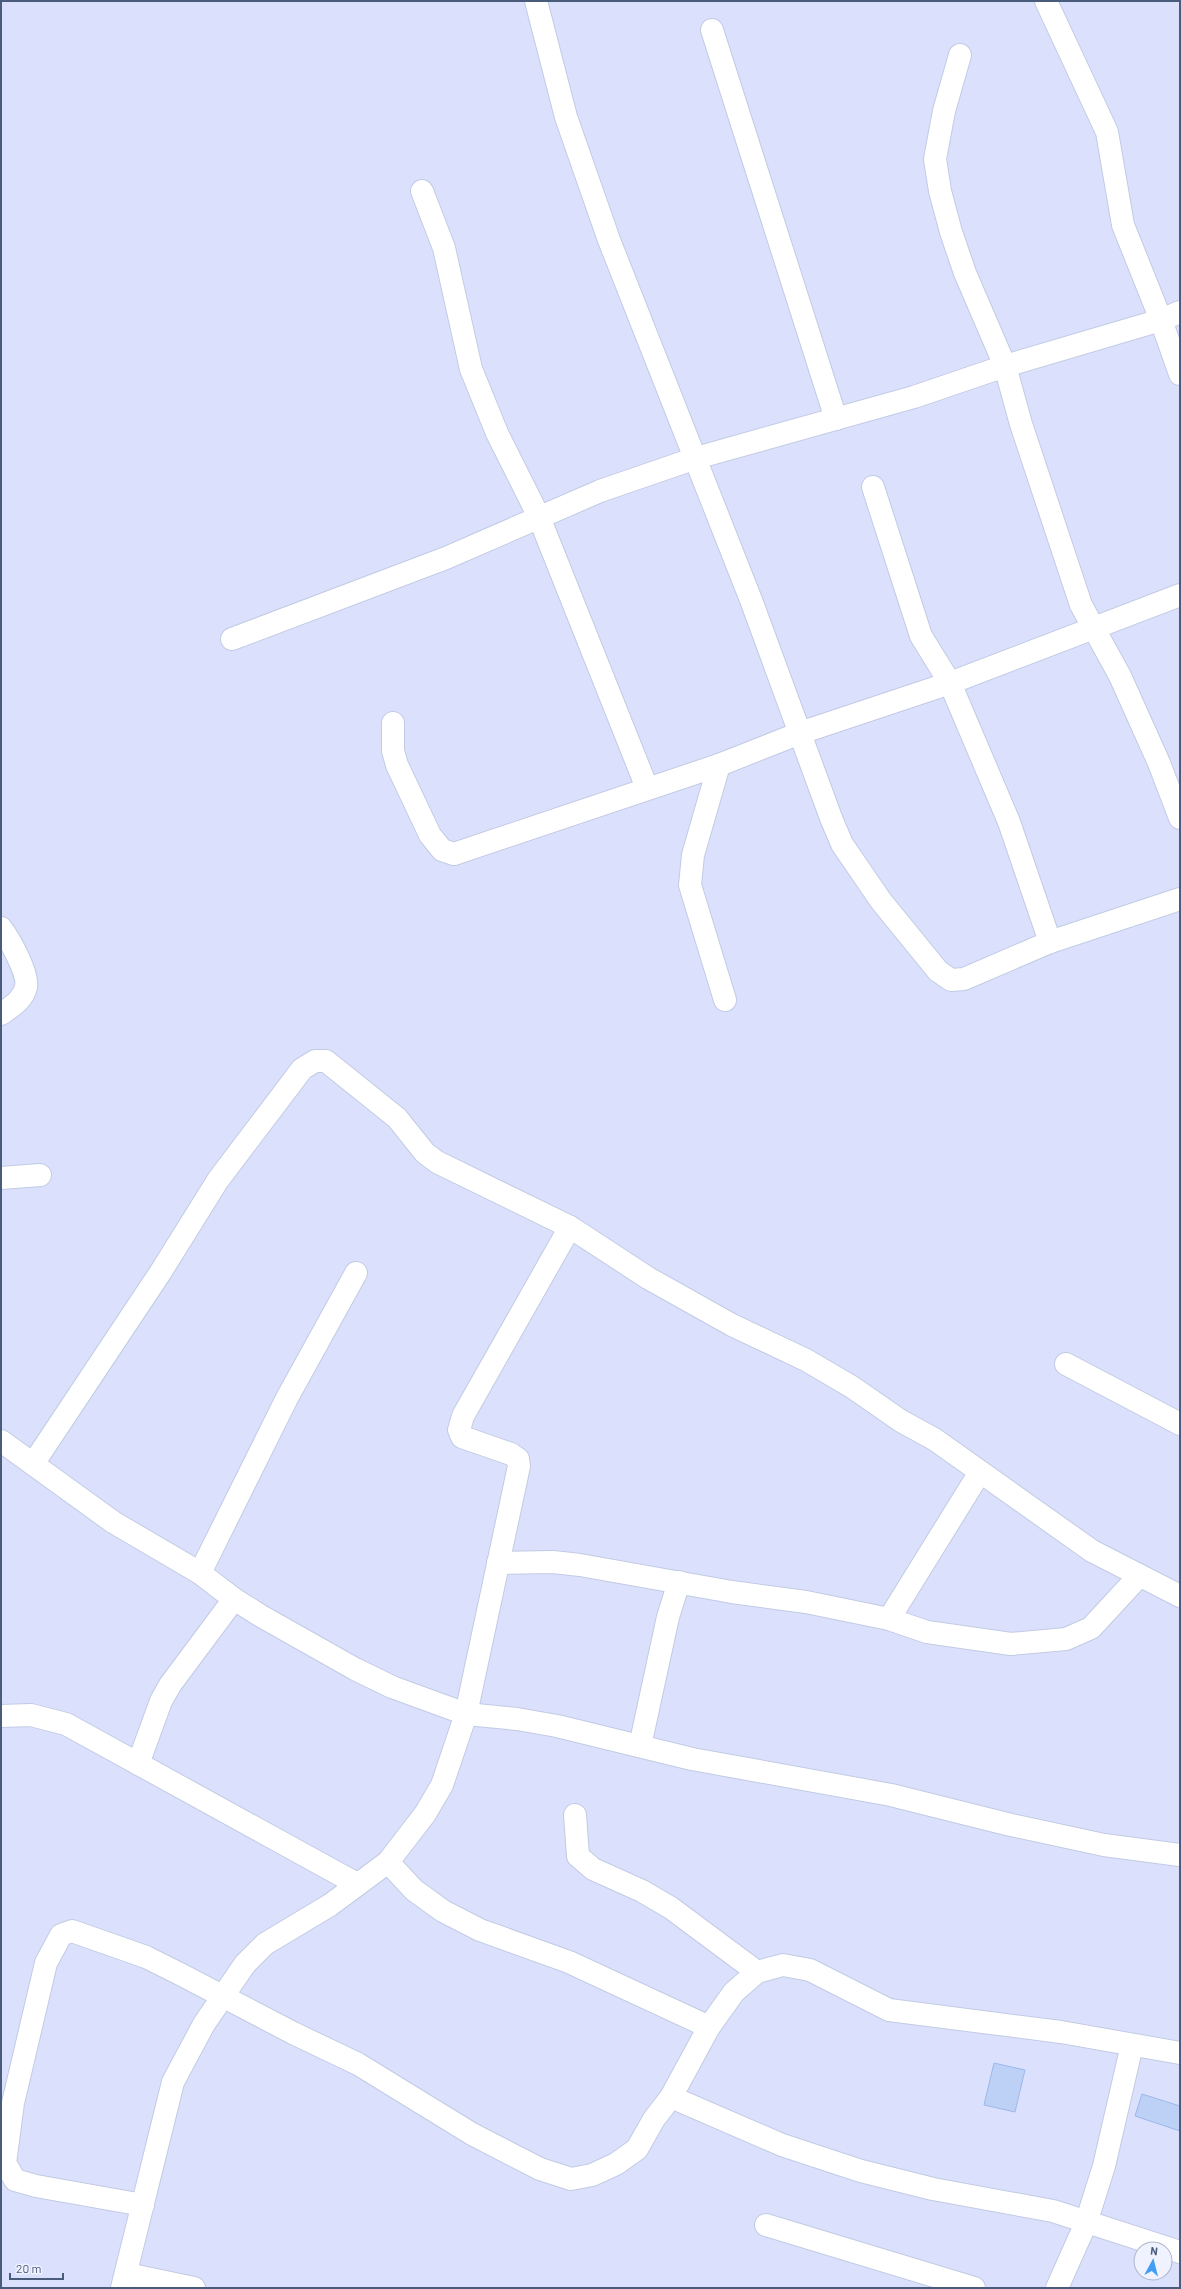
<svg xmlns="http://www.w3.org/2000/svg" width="1181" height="2289" font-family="Barlow,sans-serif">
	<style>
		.residential { fill: #dbe1fc; fill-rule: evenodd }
		.building { fill: #bdd0f6; stroke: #9cb8eb }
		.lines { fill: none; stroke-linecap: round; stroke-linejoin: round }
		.minor-casing { stroke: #c2cbe4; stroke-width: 24 }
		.minor { stroke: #fff; stroke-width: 22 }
	</style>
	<rect width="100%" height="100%" fill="#e8ebfe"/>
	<!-- residential -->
	<path class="residential" d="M1,1H1180V2288H1ZM1141,2249H1165V2273H1141Z"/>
	<!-- building -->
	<g class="building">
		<polygon points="994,2063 1025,2070 1015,2112 984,2105"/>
		<polygon points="1142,2094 1180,2106 1180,2131 1135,2116"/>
	</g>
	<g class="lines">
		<defs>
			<g id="minor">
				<polyline points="536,1 566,117 609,240 751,600 831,818 842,844 881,901 938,971 951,980 964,979 1050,942 1180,899"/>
				<polyline points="1046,1 1107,132 1123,225 1161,320 1180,374"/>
				<polyline points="712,30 836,419"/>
				<polyline points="960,55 944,111 935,159 940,191 951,232 965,273 1005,366 1021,424 1081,605 1120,676 1159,763 1180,818"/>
				<polyline points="422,191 444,248 471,369 497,433 539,517 647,788"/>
				<polyline points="873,487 921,636 950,683 1009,822 1050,942"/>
				<polyline points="232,639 446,558 600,491 696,458 914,397 1005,366 1161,320 1180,312"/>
				<polyline points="393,723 393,751 397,765 430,835 442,850 454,854 719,765 800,733 950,683 1180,595"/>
				<polyline points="719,765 693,855 690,885 725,1000"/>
				<path d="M1,928C9,938 29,974 26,987C23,1000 11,1007 1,1014"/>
				<polyline points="1,1178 40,1175"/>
				<polyline points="1066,1364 1180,1424"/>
				<polyline points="1,1441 113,1522 200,1573 234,1599 261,1616 355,1669 392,1687 466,1714 517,1719 557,1726 692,1759 891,1795 1011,1825 1104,1845 1180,1855"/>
				<polyline points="33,1464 160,1273 218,1180 302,1069 315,1061 326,1061 397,1118 425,1153 437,1162 570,1227 648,1278 732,1325 806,1360 852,1387 901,1421 934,1439 1092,1551 1180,1596"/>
				<polyline points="498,1563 553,1562 580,1565 732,1592 806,1602 889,1619 927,1632 1011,1644 1066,1639 1091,1628 1139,1576"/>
				<polyline points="200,1573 287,1398 356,1273"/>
				<polyline points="889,1619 980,1472"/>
				<polyline points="1,1716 31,1715 66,1724 357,1884"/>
				<polyline points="640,1746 668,1617 679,1582"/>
				<polyline points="138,1764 161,1701 170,1685 234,1599"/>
				<polyline points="575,1815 578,1856 593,1869 642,1891 671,1908 757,1972"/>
				<polyline points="388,1862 414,1890 443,1911 480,1930 569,1962 709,2027"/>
				<polyline points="671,2097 782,2145 861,2171 933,2189 1053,2211 1180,2252"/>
				<polyline points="143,2205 36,2186 15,2180 5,2163 13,2103 46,1963 61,1935 72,1931 146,1957 180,1974 293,2033 358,2064 472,2134 540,2169 571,2179 592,2175 616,2164 637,2149 654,2119 671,2097 709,2027 734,1992 757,1972 783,1965 810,1970 889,2010 1061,2032 1180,2053"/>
				<polyline points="766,2225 974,2288"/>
				<polyline points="127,2274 194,2288"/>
				<polyline points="122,2288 173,2082 204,2024 245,1964 265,1944 330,1905 388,1862 425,1814 442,1785 466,1714 519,1466 518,1459 511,1454 462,1437 459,1430 463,1416 570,1227"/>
				<polyline points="1057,2288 1086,2223 1104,2166 1132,2045"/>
			</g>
		</defs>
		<!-- minor casing -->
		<use href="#minor" class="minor-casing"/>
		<!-- minor -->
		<use href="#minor" class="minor"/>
	</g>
	<!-- border -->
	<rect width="1181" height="2289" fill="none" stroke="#495c7c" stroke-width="4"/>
	<!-- north arrow -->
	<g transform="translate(1153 2261) rotate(7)"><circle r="19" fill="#f0f2ff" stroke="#adb6cb"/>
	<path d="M0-3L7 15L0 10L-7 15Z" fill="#439df2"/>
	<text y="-6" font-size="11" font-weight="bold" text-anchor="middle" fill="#495c7c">N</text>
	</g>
	<!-- scale -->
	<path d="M10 2273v6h53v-6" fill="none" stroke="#495c7c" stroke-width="2"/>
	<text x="16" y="2273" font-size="12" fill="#495c7c" stroke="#f0f2ff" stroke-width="3" paint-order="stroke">20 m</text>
</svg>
